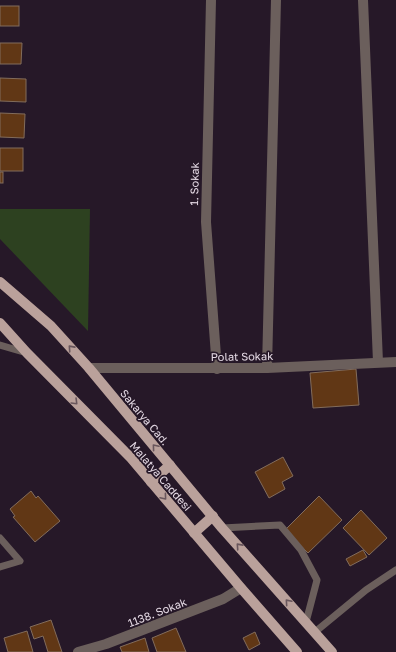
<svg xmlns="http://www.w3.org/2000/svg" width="396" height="652" font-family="'Golos Text',sans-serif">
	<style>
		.green { fill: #2d4120 }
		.building { fill: #613715; stroke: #826c5c }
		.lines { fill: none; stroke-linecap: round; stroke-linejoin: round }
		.lane { stroke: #6b5f5c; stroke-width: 7 }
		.street { stroke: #6b5f5c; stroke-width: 10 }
		.primary { stroke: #baa19b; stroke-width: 10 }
		.oneway { stroke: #69565c }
		.labels { text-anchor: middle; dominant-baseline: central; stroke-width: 3.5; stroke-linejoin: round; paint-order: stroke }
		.street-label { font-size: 11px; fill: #e5dae5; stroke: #261828 }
	</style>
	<rect width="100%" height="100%" fill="#261828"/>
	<!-- green -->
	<polygon class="green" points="0,209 90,209 88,331 0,239"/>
	<!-- building -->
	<g class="building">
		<rect x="0" y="6" width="19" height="20"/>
		<polygon points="0,43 22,43 21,64 0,64"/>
		<polygon points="0,78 26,79 26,102 0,101"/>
		<polygon points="0,113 25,114 24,138 0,137"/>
		<rect x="0" y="148" width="23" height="23"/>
		<rect x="0" y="172" width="3" height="11"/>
		<polygon points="356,369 359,405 313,408 310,373"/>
		<polygon points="283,457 293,476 282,482 285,489 269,498 255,472"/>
		<polygon points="31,491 36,498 38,496 60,521 35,542 13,517 15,516 10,509"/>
		<polygon points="319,496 342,520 308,553 285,530"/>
		<polygon points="361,510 387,538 369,555 343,528"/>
		<polygon points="363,550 367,557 350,566 346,559"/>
		<polygon points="51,620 62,652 48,652 43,636 34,639 30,627"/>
		<polygon points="176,628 186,652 157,652 152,638"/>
		<polygon points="27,631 33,652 8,652 4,638"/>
		<polygon points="255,632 260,644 249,650 243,638"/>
		<polygon points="145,638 149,652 122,652 120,647"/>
	</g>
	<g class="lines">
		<!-- lane -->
		<g class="lane">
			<polyline points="0,345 27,353"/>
			<polyline points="222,528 280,525 301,550 317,580 306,622"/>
			<polyline points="0,538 20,561 0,567"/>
			<polyline points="315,632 366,590 396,570"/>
		</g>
		<!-- street -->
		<g class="street">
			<polyline points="211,0 206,222 217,369"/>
			<polyline points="363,0 378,362"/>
			<polyline points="89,368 267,368 396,362"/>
			<polyline points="267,368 276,0"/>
			<polyline points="78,652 106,644 223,599 241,588"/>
		</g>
		<!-- primary -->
		<g class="primary">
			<polyline points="0,282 51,326 89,368 222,528 332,652"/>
			<polyline points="0,323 27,353 131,458 241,588 297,652"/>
			<polyline points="151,482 170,465"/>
			<polyline points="194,533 213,516"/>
		</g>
	</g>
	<!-- one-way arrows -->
	<defs><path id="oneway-chevron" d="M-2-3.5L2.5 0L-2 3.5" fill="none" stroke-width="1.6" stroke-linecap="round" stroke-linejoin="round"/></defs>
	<g class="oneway">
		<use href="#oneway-chevron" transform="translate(71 348) rotate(-132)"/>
		<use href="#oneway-chevron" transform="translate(75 402) rotate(45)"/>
		<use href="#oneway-chevron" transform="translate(155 447) rotate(-130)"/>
		<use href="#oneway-chevron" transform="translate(164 497) rotate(50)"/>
		<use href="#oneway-chevron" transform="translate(239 546) rotate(-132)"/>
		<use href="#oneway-chevron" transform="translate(288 602) rotate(-131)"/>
	</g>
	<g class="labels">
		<!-- street labels -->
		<g class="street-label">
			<text transform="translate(194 184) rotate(-89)">1. Sokak</text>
			<text transform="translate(242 356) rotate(-1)">Polat Sokak</text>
			<text transform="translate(145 417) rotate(50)">Sakarya Cad.</text>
			<text transform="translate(161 476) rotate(49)">Malatya Caddesi</text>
			<text transform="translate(157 612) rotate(-21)">1138. Sokak</text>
		</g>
	</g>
</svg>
